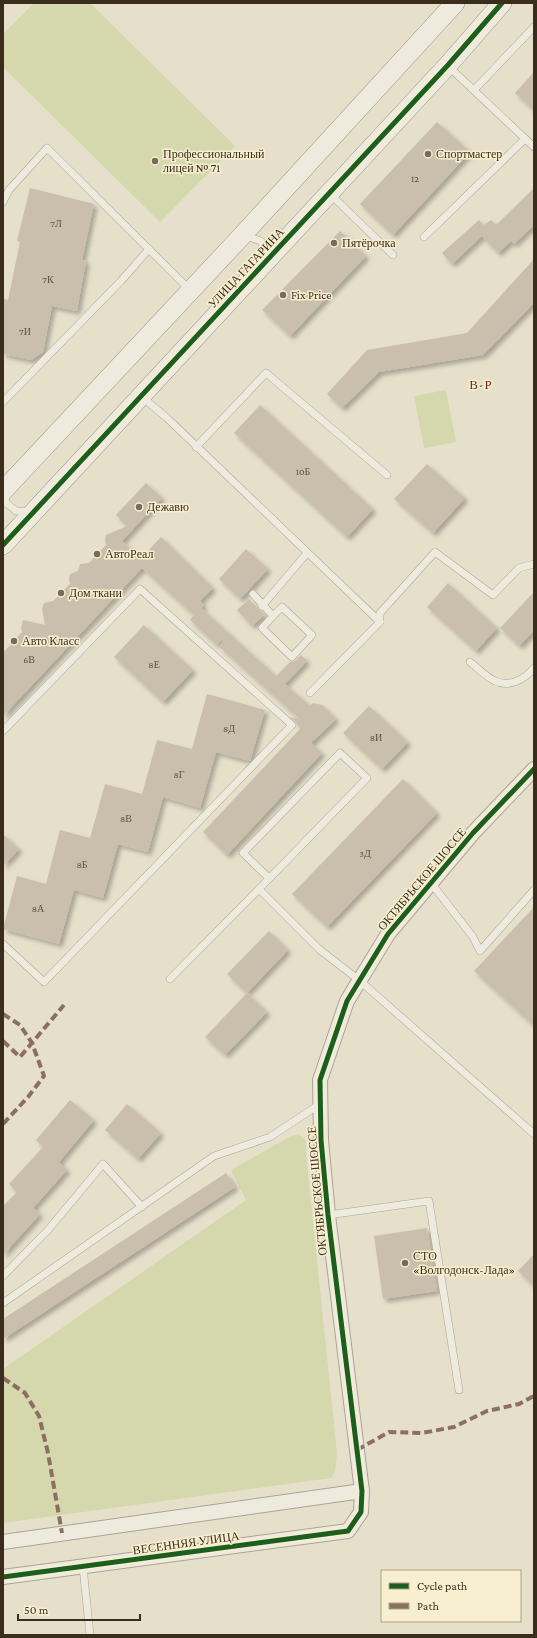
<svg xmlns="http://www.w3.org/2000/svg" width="537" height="1638" font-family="'Crimson Pro',serif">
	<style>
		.green { fill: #d4d8ac }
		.building { fill: #cabeac; filter: url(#shadow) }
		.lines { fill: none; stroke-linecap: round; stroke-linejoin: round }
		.lane-casing { stroke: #aba495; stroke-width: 8 }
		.street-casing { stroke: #aba495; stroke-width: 16 }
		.secondary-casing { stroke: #9b9484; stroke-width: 20 }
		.lane { stroke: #eeeade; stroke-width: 7 }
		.street { stroke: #eeeade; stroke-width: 14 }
		.secondary { stroke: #eeeade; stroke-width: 19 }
		.quiet { stroke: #8d6e63; stroke-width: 4; stroke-dasharray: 8 4; stroke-linecap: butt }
		.cycleway-casing { stroke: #f8efd0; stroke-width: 8 }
		.cycleway { stroke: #1b5e20; stroke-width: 5 }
		.poi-dot { fill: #776c59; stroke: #f8efd0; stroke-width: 1.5 }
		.labels { text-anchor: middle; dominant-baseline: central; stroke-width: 3; stroke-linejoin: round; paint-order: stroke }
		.number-label { font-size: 10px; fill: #5f5140 }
		.poi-label { font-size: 12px; fill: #3b2d1c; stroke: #f8efd0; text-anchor: start }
		.street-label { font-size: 12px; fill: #3b2d1c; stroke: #f8efd0 }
		.neighbourhood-label { font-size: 13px; letter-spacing: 1px; fill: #6b2e17; stroke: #f8efd0 }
	</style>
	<defs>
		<filter id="shadow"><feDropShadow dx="3.5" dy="3.5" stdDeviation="2" flood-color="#0004"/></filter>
	</defs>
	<rect width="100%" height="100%" fill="#e6e0cb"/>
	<!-- green -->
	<g class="green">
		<polygon points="34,3 90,3 235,146 160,222 3,67 3,34"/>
		<polygon points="446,390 456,442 424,448 414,396"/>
		<polygon points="299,1134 306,1141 306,1154 337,1453 335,1472 331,1478 3,1523 3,1369 246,1200 231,1170 291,1136"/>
	</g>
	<!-- building -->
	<g class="building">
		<polygon points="534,72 534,110 515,93"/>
		<polygon points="437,122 470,152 393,235 360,204"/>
		<polygon points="30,188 94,204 82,260 86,261 77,311 52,306 43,352 31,360 3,354 3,299 8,300 20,242 17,241"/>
		<polygon points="534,188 534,225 514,244 511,241 498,253 482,236 452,264 442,253 479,220 484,225 491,220 496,225"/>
		<polygon points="340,231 366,256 290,336 262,310"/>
		<polygon points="534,259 534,303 483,355 379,372 342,408 327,394 367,350 467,333"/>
		<polygon points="260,405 373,509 347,537 234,433"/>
		<polygon points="427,464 465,498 433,533 394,499"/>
		<polygon points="146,483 162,498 122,541 141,558 161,537 213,588 200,601 204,605 201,608 276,676 290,662 295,661 301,655 307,661 285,684 310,706 313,703 322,705 336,719 311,743 322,753 227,855 203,832 300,729 296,722 290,717 301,720 220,647 223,639 217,645 190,620 194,615 142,568 3,716 3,653 22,632 21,628 23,620 45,625 42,608 44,603 53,601 70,584 69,579 70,574 78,571 80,564 89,563 106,545 105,540 106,535 127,526 116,515"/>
		<polygon points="246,549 268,569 240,599 219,579"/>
		<polygon points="448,583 497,628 476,651 427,607"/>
		<polygon points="534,592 534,631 519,646 500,628"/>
		<polygon points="249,599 264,615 252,626 237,610"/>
		<polygon points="144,625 193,670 163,702 114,657"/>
		<polygon points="207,694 265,710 250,761 216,752 200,808 163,797 148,852 118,844 103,898 74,890 59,944 3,929 17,876 46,884 60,830 90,838 105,784 142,794 157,740 192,749"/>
		<polygon points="369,706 408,742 382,769 343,733"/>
		<polygon points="403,779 437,813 327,927 292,894"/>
		<polygon points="3,834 19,849 3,866"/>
		<polygon points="534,907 534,1026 474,971"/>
		<polygon points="269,931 288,950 247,993 227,974"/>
		<polygon points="247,993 267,1012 225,1055 205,1037"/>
		<polygon points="70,1100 94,1120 59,1162 67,1170 33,1208 40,1214 3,1255 3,1206 17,1192 9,1184 43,1147 36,1140"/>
		<polygon points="127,1104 161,1133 138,1159 105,1130"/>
		<polygon points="226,1173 235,1187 3,1339 3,1319"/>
		<polygon points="427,1228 437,1291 383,1299 374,1236"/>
		<polygon points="534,1254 534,1286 518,1271"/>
	</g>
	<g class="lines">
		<defs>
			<g id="lane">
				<polyline points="448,66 534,147"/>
				<polyline points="474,90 534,27"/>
				<polyline points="329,193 393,255"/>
				<polyline points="3,202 9,190 47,148 190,290"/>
				<polyline points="424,237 525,139"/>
				<polyline points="244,238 249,237 261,241 265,252 264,258"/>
				<polyline points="142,397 167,418 380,622 380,613 435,552 493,595 519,568 534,564"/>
				<polyline points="3,402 121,281 149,249"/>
				<polyline points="196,447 266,373 387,475"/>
				<polyline points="7,490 5,502 16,511 30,512"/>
				<polyline points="253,594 273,616 262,628 292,657 312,635 282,607 273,616"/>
				<polyline points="262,606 307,553"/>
				<path d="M470,662C478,668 486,677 495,681C509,688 525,679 534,668"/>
				<polyline points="310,693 380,622"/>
				<polyline points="3,731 140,589 292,725 44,982 3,944"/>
				<polyline points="431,883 473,937 480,951 534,890"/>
				<polyline points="259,889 367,778 340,753 243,853 269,878"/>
				<polyline points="170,979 259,889 320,950 359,980 534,1134"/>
				<polyline points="328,1215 429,1201 459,1390"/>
				<polyline points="3,1276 48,1230 103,1164 142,1207"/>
				<polyline points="3,1303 214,1156 270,1137 320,1104"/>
				<polyline points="83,1567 90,1635"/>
			</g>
			<g id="street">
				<polyline points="3,1542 362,1491"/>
				<polyline points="3,1577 348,1531 361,1512 362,1491 328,1215 321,1140 320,1080 347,1001 388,934 473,833 534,769"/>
			</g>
			<g id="secondary">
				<polyline points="3,491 238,240 455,3"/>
				<polyline points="3,545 448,65 502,3"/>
			</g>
		</defs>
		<!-- lane casing -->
		<use href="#lane" class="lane-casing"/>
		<!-- street casing -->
		<use href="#street" class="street-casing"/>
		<!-- secondary casing -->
		<use href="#secondary" class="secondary-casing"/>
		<!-- lane -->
		<use href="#lane" class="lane"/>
		<!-- street -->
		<use href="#street" class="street"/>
		<!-- secondary -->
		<use href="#secondary" class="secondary"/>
		<!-- quiet -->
		<g class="quiet">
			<polyline points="3,1014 20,1025 32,1043 44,1076 28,1097 3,1124"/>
			<polyline points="3,1041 20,1057 64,1005"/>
			<polyline points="3,1378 25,1393 39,1416 48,1453 62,1533"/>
			<polyline points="357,1450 389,1432 422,1433 454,1427 487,1411 519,1404 534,1396"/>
		</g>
		<defs>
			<g id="cycleway">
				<polyline points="3,545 448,65 502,3"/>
				<polyline points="3,1577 348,1531 361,1512 362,1491 328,1215 321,1140 320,1080 347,1001 388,934 473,833 534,769"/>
			</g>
		</defs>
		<!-- cycleway casing -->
		<use href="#cycleway" class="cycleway-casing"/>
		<!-- cycleway -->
		<use href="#cycleway" class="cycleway"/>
	</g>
	<!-- markers -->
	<g class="poi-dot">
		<circle cx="428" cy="154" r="4"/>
		<circle cx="155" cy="161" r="4"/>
		<circle cx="334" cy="243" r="4"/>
		<circle cx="283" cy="295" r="4"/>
		<circle cx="139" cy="507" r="4"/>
		<circle cx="97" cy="554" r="4"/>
		<circle cx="61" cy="593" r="4"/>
		<circle cx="14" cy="641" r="4"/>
		<circle cx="405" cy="1263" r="4"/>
	</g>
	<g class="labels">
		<!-- number labels -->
		<g class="number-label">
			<text x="415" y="178">12</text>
			<text x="56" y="223">7Л</text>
			<text x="48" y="279">7К</text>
			<text x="25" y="331">7И</text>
			<text x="303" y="471">10Б</text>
			<text x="29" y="659">6В</text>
			<text x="154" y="664">8Е</text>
			<text x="229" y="728">8Д</text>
			<text x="376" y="737">8И</text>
			<text x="179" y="774">8Г</text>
			<text x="126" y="818">8В</text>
			<text x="365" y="853">3Д</text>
			<text x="82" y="864">8Б</text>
			<text x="38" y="908">8А</text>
		</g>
		<!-- poi labels -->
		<g class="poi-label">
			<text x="163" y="154">Профессиональный<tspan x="163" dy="14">лицей № 71</tspan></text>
			<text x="436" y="154">Спортмастер</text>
			<text x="342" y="243">Пятёрочка</text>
			<text x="291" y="295">Fix Price</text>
			<text x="147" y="507">Дежавю</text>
			<text x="105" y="554">АвтоРеал</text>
			<text x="69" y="593">Дом ткани</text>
			<text x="22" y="641">Авто Класс</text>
			<text x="413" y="1256">СТО<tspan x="413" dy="14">«Волгодонск-Лада»</tspan></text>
		</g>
		<!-- street labels -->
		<g class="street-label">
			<text transform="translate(246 268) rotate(-47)">УЛИЦА ГАГАРИНА</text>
			<text transform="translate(422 879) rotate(-50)">ОКТЯБРЬСКОЕ ШОССЕ</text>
			<text transform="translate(317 1191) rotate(-95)">ОКТЯБРЬСКОЕ ШОССЕ</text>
			<text transform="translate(186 1543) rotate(-8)">ВЕСЕННЯЯ УЛИЦА</text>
		</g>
		<!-- neighbourhood labels -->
		<g class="neighbourhood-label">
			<text x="481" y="384">В-Р</text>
		</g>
	</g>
	<!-- border -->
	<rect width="537" height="1638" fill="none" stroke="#3b2d1c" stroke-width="8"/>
	<!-- legend -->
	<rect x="381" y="1570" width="140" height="52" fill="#f8efd0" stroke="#aca188"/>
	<rect x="389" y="1583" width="20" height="6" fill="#1b5e20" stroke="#aca188"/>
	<text x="417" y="1590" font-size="12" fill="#3b2d1c">Cycle path</text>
	<rect x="389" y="1603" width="20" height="6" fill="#8d6e63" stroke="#aca188"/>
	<text x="417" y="1610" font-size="12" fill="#3b2d1c">Path</text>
	<!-- scale -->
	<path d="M18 1614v6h122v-6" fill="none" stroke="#3b2d1c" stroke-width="2"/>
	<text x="24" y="1614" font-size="12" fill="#3b2d1c" stroke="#f8efd0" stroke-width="3" paint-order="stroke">50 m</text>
</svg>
